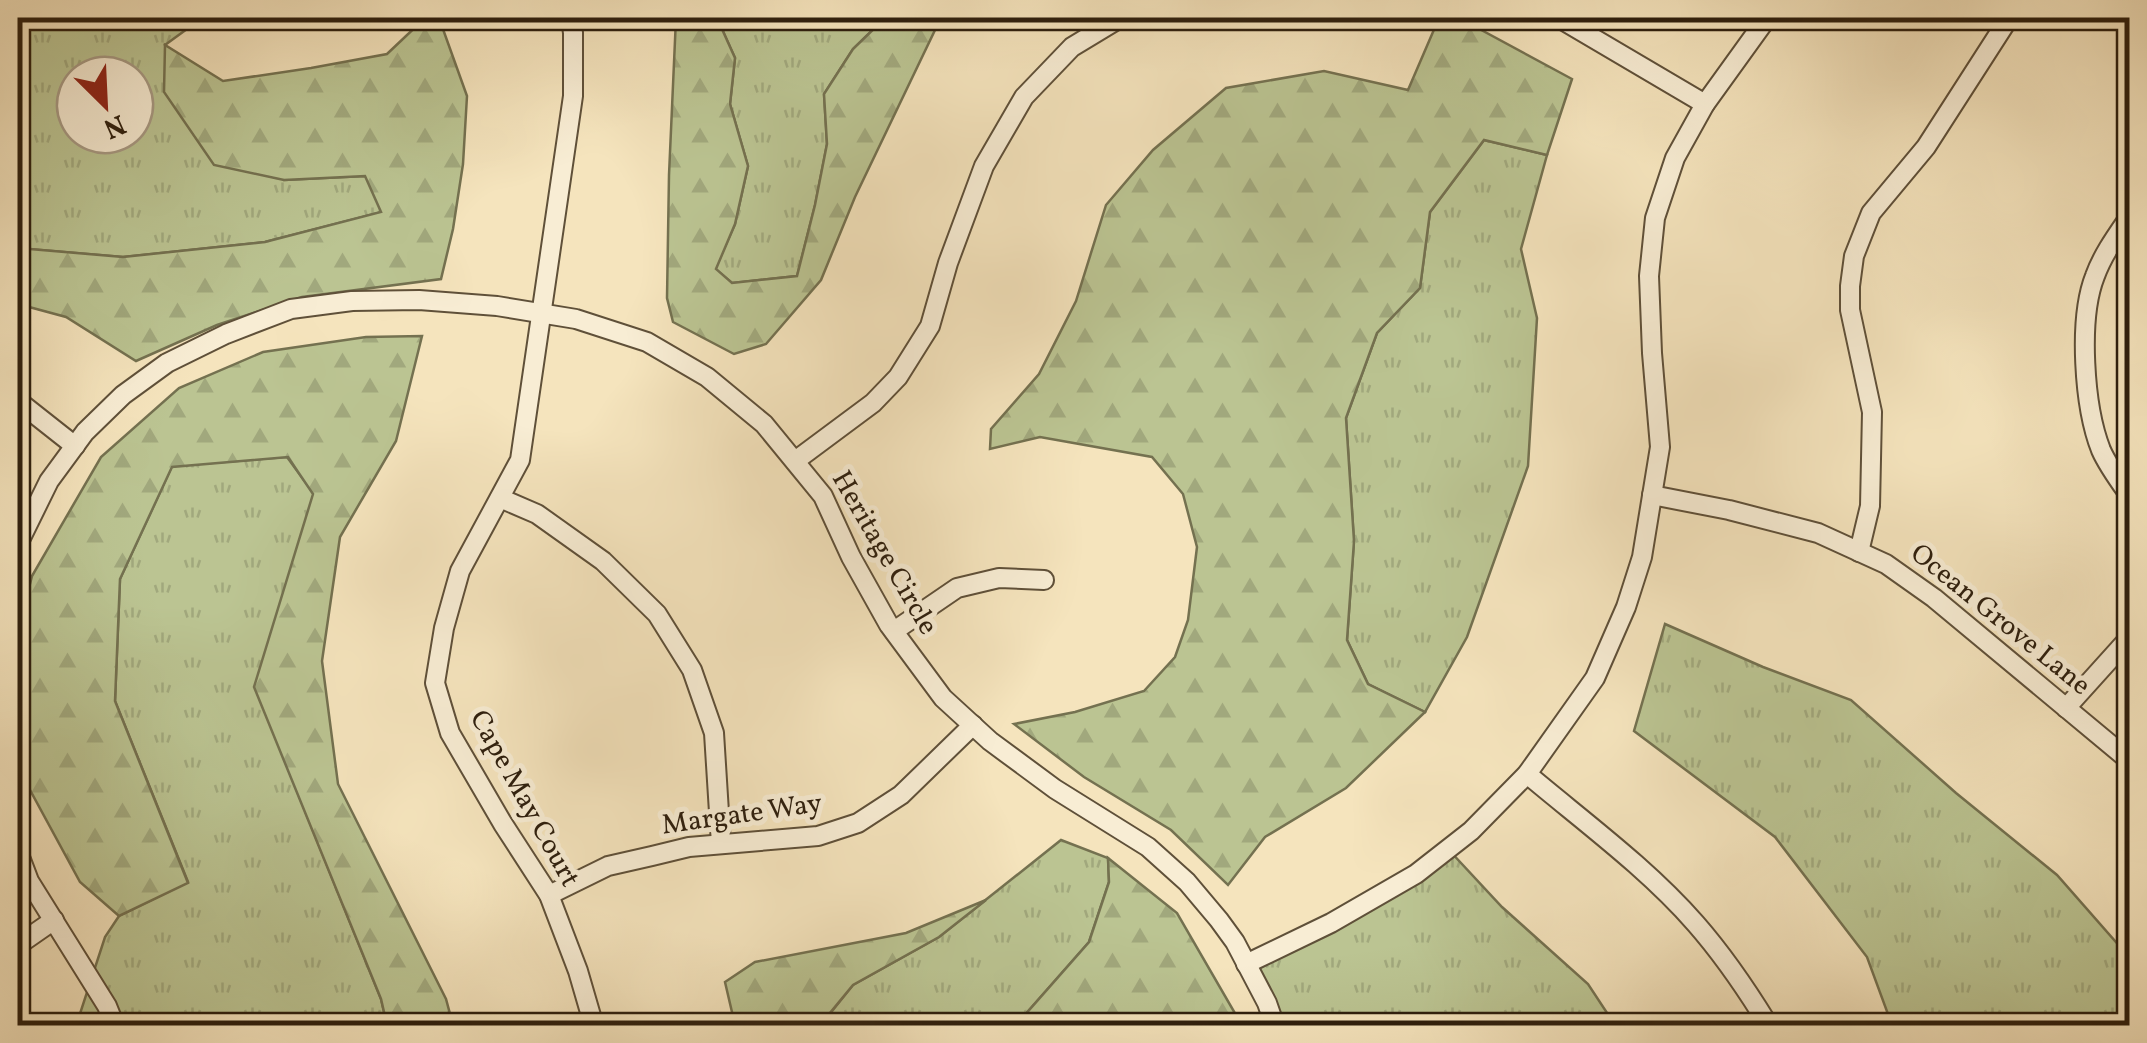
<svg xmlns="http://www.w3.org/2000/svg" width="2147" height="1043" font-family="Vollkorn,serif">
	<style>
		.grass { fill: url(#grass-tufts); stroke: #747150; stroke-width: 2.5; fill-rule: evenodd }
		.forest { fill: url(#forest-firs); stroke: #747150; stroke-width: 2.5 }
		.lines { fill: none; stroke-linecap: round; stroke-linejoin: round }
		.street-casing { stroke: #5f5039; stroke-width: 22 }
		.street { stroke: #f8edd4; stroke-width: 18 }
		.labels { text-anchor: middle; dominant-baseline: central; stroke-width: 10; stroke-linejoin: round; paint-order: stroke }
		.street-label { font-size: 28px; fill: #2d1e0d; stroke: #f8edd4 }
	</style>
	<defs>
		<pattern id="grass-tufts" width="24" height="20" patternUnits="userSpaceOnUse" patternTransform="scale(2.5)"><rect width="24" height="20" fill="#bbc492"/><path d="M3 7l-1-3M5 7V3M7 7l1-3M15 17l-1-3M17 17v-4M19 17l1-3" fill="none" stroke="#a1a87d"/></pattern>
		<pattern id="forest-firs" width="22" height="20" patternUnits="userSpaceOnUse" patternTransform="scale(2.5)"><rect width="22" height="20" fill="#bbc492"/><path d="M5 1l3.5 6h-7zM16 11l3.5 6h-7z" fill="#a1a87d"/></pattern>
	</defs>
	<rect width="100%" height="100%" fill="#f5e4bd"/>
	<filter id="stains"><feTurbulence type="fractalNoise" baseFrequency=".002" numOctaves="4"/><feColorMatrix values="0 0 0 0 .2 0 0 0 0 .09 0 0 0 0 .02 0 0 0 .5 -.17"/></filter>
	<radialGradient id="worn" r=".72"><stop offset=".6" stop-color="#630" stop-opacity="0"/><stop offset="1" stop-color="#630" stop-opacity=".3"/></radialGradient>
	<!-- grass -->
	<g class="grass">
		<path d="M18,18H197L198,21L165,45L284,180L366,176L382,212L265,242L123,257L18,248ZM75,75H135V135H75Z"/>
		<polygon points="717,18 885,18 853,49 824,94 827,144 815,205 797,276 732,283 715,269 735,224 748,166 730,104 735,58"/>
		<polygon points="1484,140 1547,155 1521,249 1537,318 1528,466 1467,637 1425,712 1368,684 1347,640 1354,541 1346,418 1377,333 1420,288 1430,212"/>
		<polygon points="287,457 314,494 255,687 381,999 387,1025 76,1026 105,937 119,916 188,882 115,701 120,579 172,466"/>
		<polygon points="1665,624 1763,667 1851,700 1956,793 2057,875 2129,957 2129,1025 1892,1025 1867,957 1775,837 1634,731"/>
		<polygon points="1061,840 1108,858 1109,882 1089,942 1016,1025 820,1026 853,985 939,937"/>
		<polygon points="1448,849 1502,907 1588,984 1615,1025 1275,1025 1246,964"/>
	</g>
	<!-- forest -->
	<g class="forest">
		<polygon points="425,18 439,18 467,96 463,164 453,229 441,279 302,297 217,325 136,361 66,317 18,304 18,248 123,257 265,242 381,212 365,176 284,180 214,165 164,92 165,45 223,81 311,68 387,54"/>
		<polygon points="676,18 717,18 735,58 730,104 748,166 735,224 716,269 732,283 797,276 815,205 827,144 824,94 853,49 885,18 911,18 935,30 855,197 821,280 766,344 734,354 673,322 667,298 669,175"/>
		<polygon points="1439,18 1459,18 1572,79 1547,155 1484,140 1430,212 1420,288 1377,333 1346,418 1354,541 1347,640 1368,684 1425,712 1346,788 1265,837 1228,885 1171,830 1084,777 1014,724 1075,712 1144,691 1175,657 1188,620 1197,547 1183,494 1152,457 1040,437 990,449 991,429 1039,374 1076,301 1106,205 1153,150 1226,88 1324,71 1408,90"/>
		<polygon points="422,336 396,441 340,537 322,661 338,784 446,999 453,1025 387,1025 381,999 254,687 313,494 288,457 172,467 120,579 115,701 188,883 119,916 80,882 23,777 18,730 18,632 32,576 101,457 179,388 263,352 366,337"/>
		<polygon points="1108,858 1177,913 1236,1015 1239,1025 1016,1025 1089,942 1109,882"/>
		<polygon points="986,900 939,937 853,985 820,1025 735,1025 725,982 755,962 906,933"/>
	</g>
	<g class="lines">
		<defs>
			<g id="street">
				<polyline points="571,18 573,33 573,96 520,460 460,571 444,628 435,683 450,733 503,824 549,895 578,971 594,1026"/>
				<polyline points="1559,18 1705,104"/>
				<path d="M2130,216C2117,235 2103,254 2095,276C2078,319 2084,407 2101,450C2108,466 2120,482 2130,496"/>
				<polyline points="18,401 75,446"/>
				<polyline points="795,461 873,403 898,377 930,326 948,263 984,166 1024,97 1072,47 1120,18"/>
				<polyline points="1652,495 1729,510 1818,533 1886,564 1934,598 2130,761"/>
				<polyline points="500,498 537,514 603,561 657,614 692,670 714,733 721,844"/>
				<polyline points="18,544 49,481 85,432 123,395 167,363 226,334 291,309 352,301 419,300 497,306 576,319 647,342 707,377 764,424 823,496 851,557 889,625 943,698 990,741 1055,789 1148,847 1187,882 1219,920 1235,942 1267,1003 1275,1026"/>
				<polyline points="1859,552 1870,506 1872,412 1850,310 1850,286 1854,256 1871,213 1926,147 2009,18"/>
				<polyline points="894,631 957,588 999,578 1044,580"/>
				<polyline points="2066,708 2130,637"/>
				<path d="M1527,774C1584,822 1647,868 1696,924C1724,956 1747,990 1769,1026"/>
				<polyline points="18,852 29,881 107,1006 115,1026"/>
				<polyline points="549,895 608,866 652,856 689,847 818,836 858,823 901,795 973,725"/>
				<polyline points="18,945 54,920"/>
				<polyline points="1246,964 1331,923 1416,874 1471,831 1527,774 1595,678 1626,607 1642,557 1660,447 1652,353 1649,276 1655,218 1675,158 1705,104 1767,18"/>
			</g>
		</defs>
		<!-- street casing -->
		<use href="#street" class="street-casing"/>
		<!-- street -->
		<use href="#street" class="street"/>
	</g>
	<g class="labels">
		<!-- street labels -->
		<g class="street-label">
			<text transform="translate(884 553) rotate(60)">Heritage Circle</text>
			<text transform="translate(2000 620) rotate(39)">Ocean Grove Lane</text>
			<text transform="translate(524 799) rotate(61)">Cape May Court</text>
			<text transform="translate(742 815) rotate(-8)">Margate Way</text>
		</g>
	</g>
	<!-- margin -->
	<rect width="2147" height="1043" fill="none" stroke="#f5e4bd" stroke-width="60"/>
	<rect x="20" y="20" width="2107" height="1003" fill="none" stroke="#2d1e0d" stroke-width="5"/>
	<rect x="30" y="30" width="2087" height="983" fill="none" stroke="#2d1e0d" stroke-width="2.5"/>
	<!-- north arrow -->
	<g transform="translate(105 105) rotate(156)"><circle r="48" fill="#f8edd4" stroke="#a79a84" stroke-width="2.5"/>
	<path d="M0-8L18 38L0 25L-18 38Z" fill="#8f2418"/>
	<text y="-15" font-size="28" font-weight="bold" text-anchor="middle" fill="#2d1e0d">N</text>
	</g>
	<rect width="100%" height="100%" filter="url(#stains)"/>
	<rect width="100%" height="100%" fill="url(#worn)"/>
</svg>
